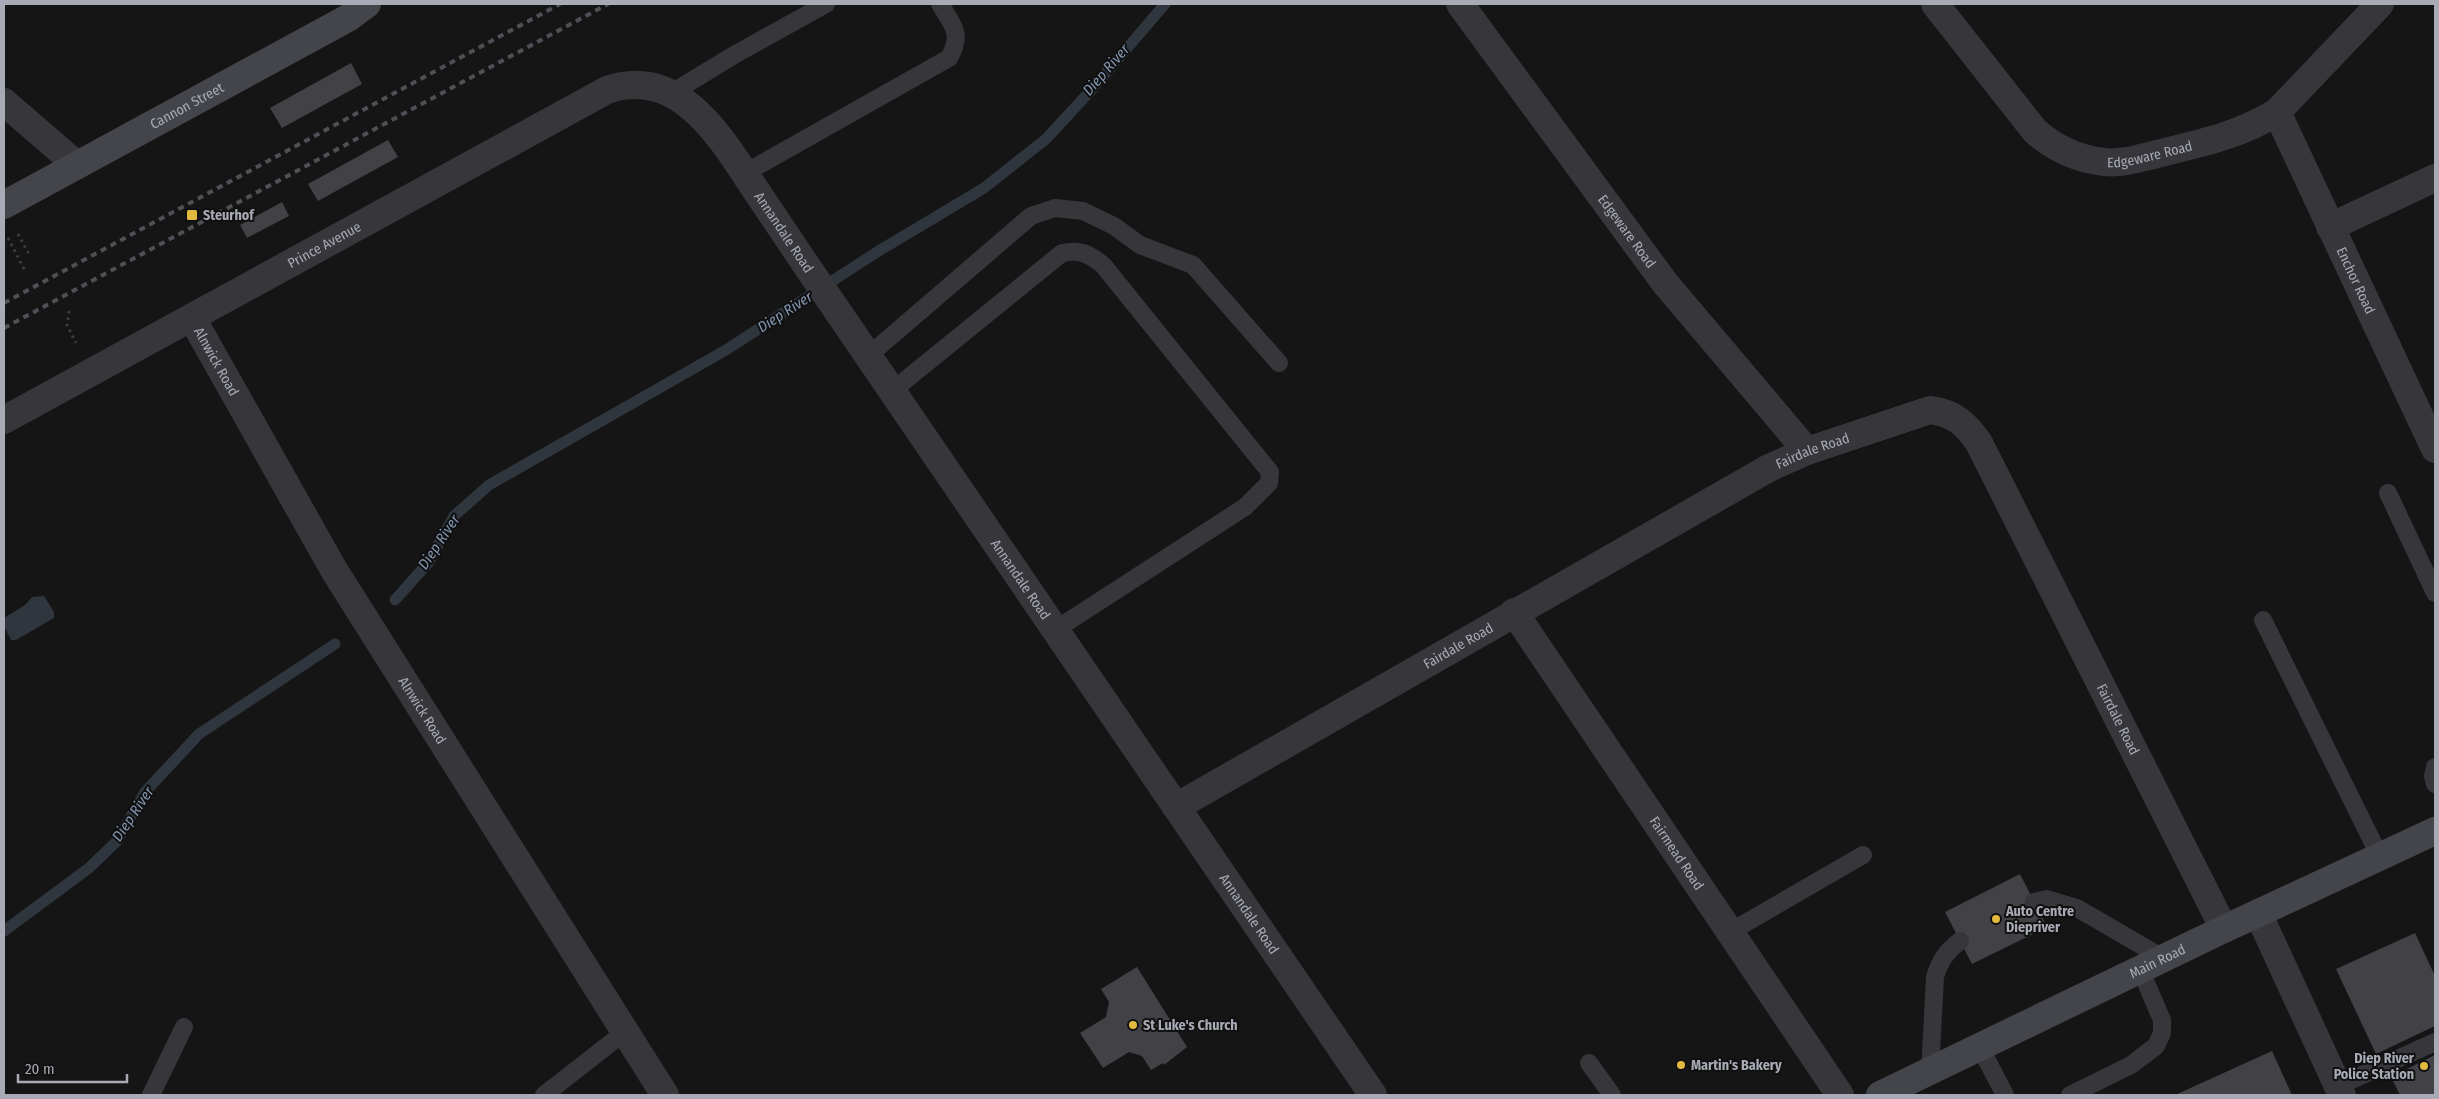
<svg xmlns="http://www.w3.org/2000/svg" width="2439" height="1099" font-family="'Fira Sans Condensed',sans-serif">
	<style>
		.water { fill: #2f363e }
		.lines { fill: none; stroke-linecap: round; stroke-linejoin: round }
		.stream { stroke: #2f363e; stroke-width: 11 }
		.building { fill: #424246 }
		.path { stroke: #3c3d42; stroke-width: 3; stroke-dasharray: 2.5 4; stroke-linecap: butt }
		.lane { stroke: #36363b; stroke-width: 18 }
		.street { stroke: #36363b; stroke-width: 28 }
		.secondary { stroke: #44454b; stroke-width: 28 }
		.rail { stroke: #4f5056; stroke-width: 4; stroke-dasharray: 6 5; stroke-linecap: butt }
		.poi-dot { fill: #e3ba40; stroke: #101011; stroke-width: 2 }
		.labels { text-anchor: middle; dominant-baseline: central; stroke-width: 4; stroke-linejoin: round; paint-order: stroke }
		.street-label { font-size: 14px; fill: #a8abb5; stroke: #101011 }
		.poi-label { font-size: 14px; font-weight: bold; fill: #a8abb5; stroke: #101011; text-anchor: start }
		.water-label { font-size: 15px; font-style: italic; fill: #8195ae; stroke: #101011 }
	</style>
	<rect width="100%" height="100%" fill="#151516"/>
	<!-- water -->
	<polygon class="water" points="44,596 54,612 54,618 16,640 11,640 4,626 4,618 25,605 32,597"/>
	<g class="lines">
		<!-- stream -->
		<g class="stream">
			<polyline points="395,600 428,563 454,516 489,485 726,350 877,252 984,188 1046,139 1093,88 1165,4"/>
			<polyline points="4,931 89,868 117,841 145,792 199,734 335,644"/>
		</g>
	</g>
	<!-- building -->
	<g class="building">
		<polygon points="351,63 362,84 282,128 270,108"/>
		<polygon points="388,140 398,157 318,201 308,184"/>
		<polygon points="282,202 289,216 247,238 240,225"/>
		<polygon points="2020,874 2047,927 1972,964 1945,912"/>
		<polygon points="2415,933 2435,976 2435,1026 2376,1054 2336,969"/>
		<polygon points="1137,967 1187,1047 1164,1065 1163,1063 1151,1070 1142,1056 1129,1052 1103,1068 1080,1033 1106,1017 1109,1002 1101,989"/>
		<polygon points="2272,1051 2292,1095 2175,1095"/>
		<polygon points="2435,1055 2435,1095 2400,1095 2391,1077"/>
	</g>
	<g class="lines">
		<!-- path -->
		<g class="path">
			<polyline points="18,234 30,256"/>
			<polyline points="8,238 25,271"/>
			<polyline points="69,311 67,325 76,343"/>
		</g>
		<!-- lane -->
		<g class="lane">
			<polyline points="670,94 734,55 826,4"/>
			<path d="M745,173L949,58C963,33 953,26 940,4"/>
			<polyline points="868,356 1031,216 1055,208 1083,211 1114,226 1140,245 1193,265 1279,363"/>
			<path d="M892,391L1062,253C1080,249 1089,254 1103,265L1270,472L1269,483L1245,507L1055,630"/>
			<polyline points="2388,493 2435,593"/>
			<polyline points="2263,620 2380,857"/>
			<polyline points="2435,767 2433,776 2435,784"/>
			<polyline points="2034,902 2047,899 2077,908 2163,958"/>
			<polyline points="1730,932 1863,855"/>
			<polyline points="1980,1047 2005,1095"/>
			<polyline points="1589,1063 1612,1095"/>
			<path d="M1930,1071L1935,977C1940,960 1947,951 1960,941"/>
			<polyline points="2338,1086 2435,1042"/>
			<polyline points="151,1095 184,1027"/>
			<polyline points="544,1095 626,1031"/>
			<polyline points="2070,1095 2131,1065 2156,1046 2162,1033 2162,1020 2140,969"/>
		</g>
		<!-- street -->
		<g class="street">
			<path id="s1" d="M1460,4L1665,283L1807,451"/>
			<path id="s2" d="M1935,4L2035,131C2055,149 2077,159 2104,162C2122,164 2140,158 2157,154C2201,143 2238,136 2277,112L2380,4"/>
			<polyline points="4,102 77,165"/>
			<path id="s3" d="M2277,112L2435,449"/>
			<polyline points="2330,227 2435,178"/>
			<path id="s4" d="M192,318L334,570L665,1095"/>
			<path id="s5" d="M4,420L607,90C678,65 720,136 753,186C770,211 787,237 804,262L1373,1095"/>
			<path id="s6" d="M1514,612L1840,1095"/>
			<path id="s7" d="M1176,807L1769,468L1807,451L1930,410C1954,413 1966,424 1979,443L2224,929"/>
			<polyline points="2258,913 2342,1095"/>
		</g>
		<!-- secondary -->
		<g class="secondary">
			<path id="s8" d="M4,205L348,18L367,4"/>
			<path id="s9" d="M1880,1095L2224,929L2435,831"/>
		</g>
		<!-- rail -->
		<g class="rail">
			<polyline points="4,303 560,4"/>
			<polyline points="4,328 608,4"/>
		</g>
	</g>
	<!-- markers -->
	<g class="poi-dot">
		<rect x="186" y="209" width="12" height="12" rx="2.5"/>
		<circle cx="1996" cy="919" r="5"/>
		<circle cx="1133" cy="1025" r="5"/>
		<circle cx="1681" cy="1065" r="5"/>
		<circle cx="2424" cy="1066" r="5"/>
	</g>
	<g class="labels">
		<!-- street labels -->
		<g class="street-label">
			<text stroke="none"><textPath href="#s8" startOffset="208">Cannon Street</textPath></text>
			<text stroke="none"><textPath href="#s2" startOffset="285">Edgeware Road</textPath></text>
			<text stroke="none"><textPath href="#s1" startOffset="282">Edgeware Road</textPath></text>
			<text stroke="none"><textPath href="#s5" startOffset="934">Annandale Road</textPath></text>
			<text stroke="none"><textPath href="#s5" startOffset="365">Prince Avenue</textPath></text>
			<text stroke="none"><textPath href="#s3" startOffset="186">Enchor Road</textPath></text>
			<text stroke="none"><textPath href="#s4" startOffset="50">Alnwick Road</textPath></text>
			<text stroke="none"><textPath href="#s7" startOffset="730">Fairdale Road</textPath></text>
			<text stroke="none"><textPath href="#s5" startOffset="1354">Annandale Road</textPath></text>
			<text stroke="none"><textPath href="#s7" startOffset="325">Fairdale Road</textPath></text>
			<text stroke="none"><textPath href="#s4" startOffset="455">Alnwick Road</textPath></text>
			<text stroke="none"><textPath href="#s7" startOffset="1225">Fairdale Road</textPath></text>
			<text stroke="none"><textPath href="#s6" startOffset="291">Fairmead Road</textPath></text>
			<text stroke="none"><textPath href="#s5" startOffset="1759">Annandale Road</textPath></text>
			<text stroke="none"><textPath href="#s9" startOffset="308">Main Road</textPath></text>
		</g>
		<!-- poi labels -->
		<g class="poi-label">
			<text x="203" y="215">Steurhof</text>
			<text x="2006" y="911">Auto Centre<tspan x="2006" dy="16">Diepriver</tspan></text>
			<text x="1143" y="1025">St Luke's Church</text>
			<text x="2414" y="1058" text-anchor="end">Diep River<tspan x="2414" dy="16">Police Station</tspan></text>
			<text x="1691" y="1065">Martin's Bakery</text>
		</g>
		<!-- water labels -->
		<g class="water-label">
			<text transform="translate(1106 70) rotate(-49)">Diep River</text>
			<text transform="translate(785 312) rotate(-33)">Diep River</text>
			<text transform="translate(439 542) rotate(-56)">Diep River</text>
			<text transform="translate(133 814) rotate(-56)">Diep River</text>
		</g>
	</g>
	<!-- border -->
	<rect width="2439" height="1099" fill="none" stroke="#a8abb5" stroke-width="10"/>
	<!-- scale -->
	<path d="M18 1074v8h109v-8" fill="none" stroke="#a8abb5" stroke-width="2.5"/>
	<text x="25" y="1074" font-size="15" fill="#a8abb5" stroke="#101011" stroke-width="4" paint-order="stroke">20 m</text>
</svg>
